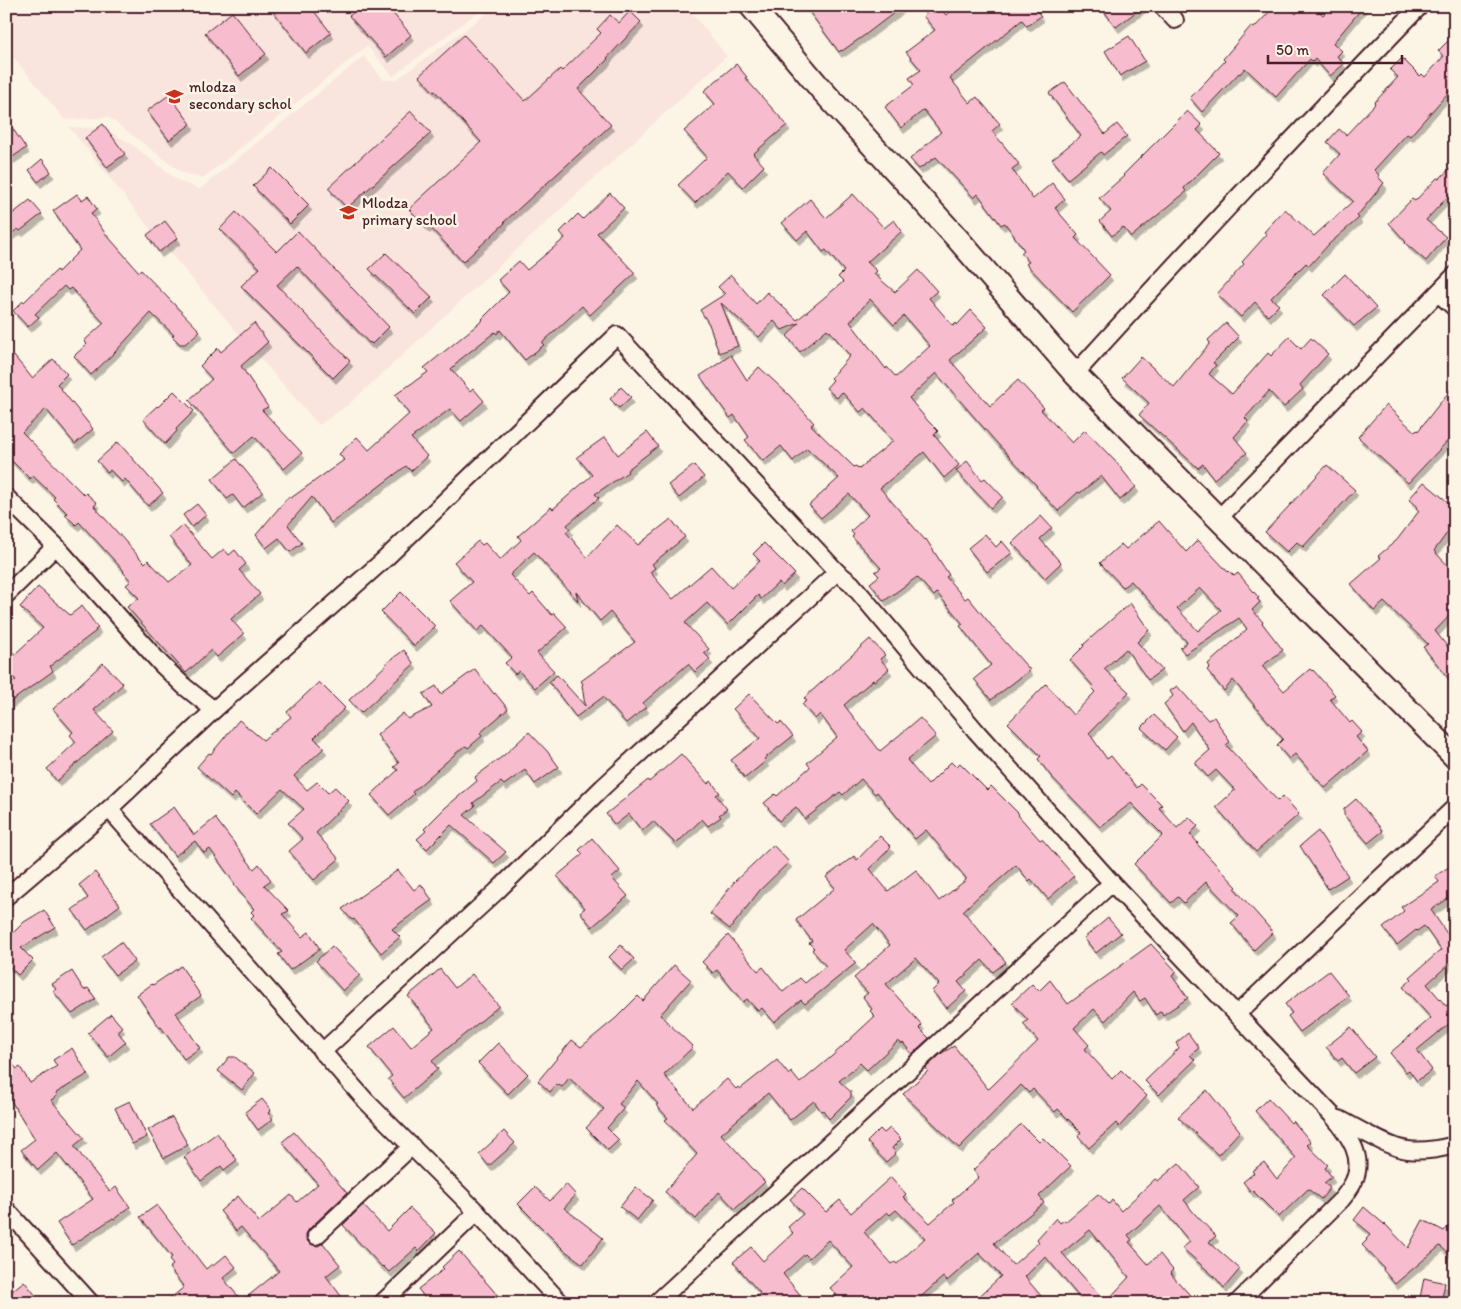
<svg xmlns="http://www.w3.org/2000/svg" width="1461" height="1309" font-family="Itim,sans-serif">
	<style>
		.built { fill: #fae4de }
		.building { fill: #f7bdce; stroke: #4a1f2b; fill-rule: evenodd; filter: url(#shadow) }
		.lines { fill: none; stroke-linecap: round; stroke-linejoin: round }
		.street-casing { stroke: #4a1f2b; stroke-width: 20 }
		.secondary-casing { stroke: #4a1f2b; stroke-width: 26 }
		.street { stroke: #fcf5e5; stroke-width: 16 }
		.secondary { stroke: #fcf5e5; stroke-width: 22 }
		.labels { text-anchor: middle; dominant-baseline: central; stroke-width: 5; stroke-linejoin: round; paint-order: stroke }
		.poi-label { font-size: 15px; fill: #4a1f2b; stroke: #fcf5e5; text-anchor: start }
	</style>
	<defs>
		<filter id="shadow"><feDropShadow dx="3" dy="5.5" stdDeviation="0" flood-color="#0004"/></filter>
	</defs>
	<rect width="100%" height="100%" fill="#fcf5e5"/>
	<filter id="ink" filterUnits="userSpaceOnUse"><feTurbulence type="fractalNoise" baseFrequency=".02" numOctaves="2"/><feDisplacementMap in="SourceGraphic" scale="10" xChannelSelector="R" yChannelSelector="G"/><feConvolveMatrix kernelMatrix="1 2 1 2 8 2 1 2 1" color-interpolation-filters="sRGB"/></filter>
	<g filter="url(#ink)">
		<!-- built -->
		<g class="built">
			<polygon points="6,6 486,6 393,76 367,46 203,178 183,173 108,117 65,120 6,48"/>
			<polygon points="497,6 686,6 727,56 348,405 319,425 236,331 156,236 69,127 106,129 134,146 180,182 200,189 364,56 384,80 396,80"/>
		</g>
		<!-- building -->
		<g class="building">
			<polygon points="269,6 310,6 331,33 306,53"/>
			<polygon points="361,6 387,6 411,35 386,57 349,16"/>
			<polygon points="805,6 903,6 865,35 842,51 841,50 839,52"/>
			<polygon points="935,6 938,6 946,15 956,6 1038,6 1035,9 1041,16 1027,26 1022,20 950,78 970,103 977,97 1000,124 992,131 1019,164 1012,169 1033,199 1052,183 1065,199 1055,208 1078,235 1075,238 1110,275 1072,312 1026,264 1029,262 1021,253 1024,250 1005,223 1001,225 978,194 974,198 936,157 919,169 910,159 941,132 924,110 901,128 885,107 914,85 909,78 921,70 906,52 935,30 923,16"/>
			<polygon points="1100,6 1144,6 1116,27"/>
			<polygon points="1275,6 1288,6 1296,14 1302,6 1313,6 1323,15 1331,6 1364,6 1333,43 1342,51 1337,56 1344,64 1330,76 1315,59 1313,62 1310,59 1276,97 1245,68 1240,74 1239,73 1202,112 1190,98 1225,61 1223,59 1251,26 1254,28"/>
			<polygon points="630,11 641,22 607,58 608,59 578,89 611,125 504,222 505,223 463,262 429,226 427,228 409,209 481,142 435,91 434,92 419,76 464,35 525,101 560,69 562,71 601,33 597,29 610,15 619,23"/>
			<polygon points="232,12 266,54 239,76 205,33"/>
			<polygon points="1455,34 1455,85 1410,136 1407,134 1374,170 1379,175 1378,177 1384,183 1357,216 1359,218 1329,244 1309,266 1306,263 1271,298 1279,305 1268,316 1255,302 1241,317 1217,294 1244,264 1242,262 1267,234 1264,232 1285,209 1314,236 1353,201 1323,173 1340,154 1327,142 1339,129 1346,135 1375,104 1374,103 1398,77 1390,70 1402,58 1420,76 1422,74 1425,77 1444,56 1438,51"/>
			<polygon points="1129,36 1145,61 1120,76 1105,51"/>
			<polygon points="736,64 747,77 745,78 787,125 753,154 764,166 743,187 728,171 695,203 678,185 707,157 684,131 715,104 704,91"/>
			<polygon points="1065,82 1105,134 1117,124 1127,136 1103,155 1101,152 1068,179 1052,159 1081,136 1049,93"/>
			<polygon points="169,95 191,124 169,140 147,111"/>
			<polygon points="411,111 431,133 347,208 328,188"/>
			<polygon points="1187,111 1202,125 1197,130 1219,153 1184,188 1186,192 1131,237 1123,227 1112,236 1100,221 1111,211 1099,198 1124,176 1123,175"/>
			<polygon points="6,119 26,148 11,158 6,151"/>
			<polygon points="103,124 125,154 107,167 85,138"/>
			<polygon points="42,159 51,172 38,182 29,170"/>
			<polygon points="1455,164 1455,189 1426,220 1446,237 1426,261 1405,243 1406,242 1389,223 1412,199 1415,201 1437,178 1439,179"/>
			<polygon points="272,168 309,205 290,224 253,186"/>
			<polygon points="610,193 624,208 597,233 635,273 590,315 582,306 542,343 544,345 525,360 500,330 497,334 495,332 457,362 457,363 451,369 470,391 473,388 484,401 461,421 450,409 411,438 427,456 411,471 406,466 331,523 312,497 288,525 302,543 290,552 279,538 266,548 256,535 289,496 291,498 344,460 339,454 357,437 369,450 409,414 395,395 428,372 424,368 483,320 482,319 509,292 498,280 519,261 527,270 565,238 560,232 578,214 583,219"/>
			<polygon points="77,194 82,200 88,196 97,209 91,213 105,233 139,272 141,270 200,331 185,344 180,344 172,336 174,335 151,313 115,352 91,375 74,356 87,344 84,341 104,323 71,288 68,290 64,286 35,314 39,317 28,327 13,311 23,301 24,302 57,270 58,272 80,250 53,211"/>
			<path d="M853,194L884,228L894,220L902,231L867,262L877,271L874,274L895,292L918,270L937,291L929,298L953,326L956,323L957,325L971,310L987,327L950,360L990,406L1018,380L1044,408L1041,410L1072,443L1085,430L1115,461L1136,487L1120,500L1101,476L1080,493L1078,492L1058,511L1036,487L1037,486L996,442L936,373L909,398L928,421L938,431L934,435L959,465L944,478L924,452L880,488L925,540L926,539L949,575L946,577L965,599L968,597L1000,636L1030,670L991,700L974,679L991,665L960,626L963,624L937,593L934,596L917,577L884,601L870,583L879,576L875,572L881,568L852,537L854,535L851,531L868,515L849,494L821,518L809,505L839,478L807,448L793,461L781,446L763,461L745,440L749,437L734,415L730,418L700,376L731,355L747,380L759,367L789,395L814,423L811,425L854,467L856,466L859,469L893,441L865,408L860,412L842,392L837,398L826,388L833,380L831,378L850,356L830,331L829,332L827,329L800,352L787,336L799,323L782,330L774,321L759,337L721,303L738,346L719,353L709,324L700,310L725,294L718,287L731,275L756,304L767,292L797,320L843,282L838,277L844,271L826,250L823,252L807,231L797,240L782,223L810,199L826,218ZM870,299L894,325L904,316L930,346L896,377L887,367L886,369L850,322Z"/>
			<polygon points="30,200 42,214 20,231 18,229 6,237 6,219"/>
			<polygon points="236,212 277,252 298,231 389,327 372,344 370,342 369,343 297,266 277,285 350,361 333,378 241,286 260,268 220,229"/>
			<polygon points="165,221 178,238 159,252 147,235"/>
			<polygon points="386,253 432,297 415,314 369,269"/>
			<polygon points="1345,274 1376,308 1354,326 1324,295"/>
			<polygon points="254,323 268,342 241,366 268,407 262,410 302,453 284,469 254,436 234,453 189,400 212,379 200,366 218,348 221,352"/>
			<polygon points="1226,323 1239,337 1213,363 1216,365 1209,374 1232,394 1268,353 1271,356 1289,337 1301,349 1311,338 1328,354 1300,385 1303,389 1284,407 1269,391 1245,418 1248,421 1234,437 1247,453 1214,479 1203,464 1198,468 1139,415 1149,403 1122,378 1141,357 1174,387 1210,343 1208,340"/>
			<polygon points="14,356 32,378 53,359 67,374 57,384 93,429 75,444 46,409 22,432 84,495 86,493 97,503 94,506 139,557 145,563 148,560 169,582 192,565 169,537 183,525 212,559 224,549 229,555 235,550 246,564 239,570 260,594 231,619 244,634 217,657 211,650 186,673 127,607 139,598 126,585 131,581 123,572 124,571 79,522 76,525 65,515 67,513 53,499 55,497 33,476 30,479 6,455 6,363"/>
			<polygon points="1455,384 1455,433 1408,483 1358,437 1386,405 1415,432 1417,430 1418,431"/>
			<polygon points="621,387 631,397 619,408 610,399"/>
			<polygon points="174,391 194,411 176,429 177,431 165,444 143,419 157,406 158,407"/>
			<polygon points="647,432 658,446 627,470 628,472 595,494 599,498 567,525 570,529 566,532 587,557 617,525 638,545 671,519 685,537 652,564 655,568 650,572 673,599 711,566 731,588 760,561 753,554 764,543 795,574 782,586 779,582 761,599 758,595 728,625 707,603 685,623 709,649 704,653 710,659 695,672 688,664 643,703 646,707 626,723 603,697 576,717 549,682 557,675 585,706 582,685 583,684 581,681 635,642 610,612 600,621 576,592 578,601 534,552 510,575 530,596 533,593 552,615 554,613 567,627 537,653 554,671 535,688 519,671 515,674 505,663 512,657 483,626 477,631 450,601 472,582 454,562 478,541 482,545 485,543 500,560 521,540 518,536 551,507 553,509 592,475 577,457 605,437 618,455"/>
			<polygon points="118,442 163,493 148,506 125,479 122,482 110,470 108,473 97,461"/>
			<polygon points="236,459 263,492 243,508 233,495 227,499 212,479"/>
			<polygon points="967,461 982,480 985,478 1003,497 991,508 956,471"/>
			<polygon points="694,465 704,477 679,498 668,485"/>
			<polygon points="1327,465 1355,490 1303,547 1297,542 1287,552 1265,532"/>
			<polygon points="1424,482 1455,508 1455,522 1434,551 1455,573 1455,610 1435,631 1455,656 1455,686 1423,647 1428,644 1384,602 1374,611 1351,584 1381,558 1378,556 1397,540 1419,511 1416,508 1417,506 1409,499"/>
			<polygon points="197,504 206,515 192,527 183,515"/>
			<polygon points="1041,516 1052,528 1040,539 1061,563 1045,578 1012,543"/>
			<path d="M1159,521L1186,552L1198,540L1228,572L1229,571L1234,576L1238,573L1259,598L1257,599L1260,602L1252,610L1263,622L1262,623L1283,650L1262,666L1284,691L1310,669L1312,671L1313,670L1335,695L1330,699L1350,723L1352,721L1362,732L1356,737L1368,751L1325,788L1295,754L1289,759L1277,745L1283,739L1233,680L1224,691L1207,670L1210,667L1208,664L1247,629L1239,618L1185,654L1180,648L1187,642L1131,581L1123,587L1100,563L1121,544L1126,549ZM1200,588L1221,610L1198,631L1177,608Z"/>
			<polygon points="985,534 996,547 1002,541 1012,553 987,572 968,548"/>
			<polygon points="38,587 70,615 82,606 98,628 95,630 96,631 50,666 53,671 6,705 6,689 16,680 6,670 6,646 15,654 43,628 20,607"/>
			<polygon points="401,592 435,626 414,646 381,612"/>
			<polygon points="1130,603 1149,630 1137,642 1162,670 1148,680 1126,649 1104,669 1129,692 1089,733 1107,759 1111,756 1137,788 1141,784 1162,805 1159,808 1177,828 1189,817 1198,826 1190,834 1198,843 1197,844 1237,887 1235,889 1273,932 1254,950 1231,923 1239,916 1206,882 1184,903 1178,897 1171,903 1134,864 1163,835 1131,803 1100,827 1050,775 1038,759 1041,756 1008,723 1046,684 1073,715 1095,692 1091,688 1093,686 1070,660 1084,646 1083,645"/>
			<polygon points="870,639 885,655 880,659 889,669 875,681 873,680 844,705 880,751 920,718 936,736 907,760 928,785 951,762 956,767 960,763 987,790 991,786 1019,814 1018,815 1040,840 1042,839 1074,876 1048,899 1031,879 1029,881 1016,865 983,894 982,893 963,911 1006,962 993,972 982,960 958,982 966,991 947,1008 932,991 939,984 916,958 886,984 922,1025 919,1028 929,1038 912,1054 903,1043 902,1044 898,1041 867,1070 860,1063 839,1081 851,1092 851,1097 829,1119 823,1110 821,1111 814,1101 790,1120 768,1093 721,1134 765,1182 735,1209 719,1192 696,1219 665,1192 697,1154 665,1120 668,1118 656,1105 658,1104 638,1081 619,1104 624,1108 607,1128 619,1140 608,1150 586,1128 604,1109 569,1078 562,1087 557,1084 550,1092 538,1081 572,1040 581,1047 616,1018 638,996 643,1001 674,965 691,980 660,1015 693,1047 664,1075 693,1108 727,1079 736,1089 738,1087 740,1089 777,1060 789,1075 791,1072 800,1083 831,1057 875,1016 870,1011 872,1009 863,997 868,993 854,978 890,945 873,924 844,950 856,963 805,1004 801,1000 774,1022 762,1008 758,1011 747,999 743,1002 717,970 713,973 702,962 728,935 758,971 763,967 783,992 800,978 805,983 826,966 812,950 814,948 809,943 812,941 796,920 835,888 826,877 854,856 857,860 880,836 891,847 870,869 888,891 916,870 939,901 966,880 966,878 926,830 915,839 877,792 875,794 861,779 843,795 840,792 805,819 796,807 779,821 764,803 775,794 777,796 810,767 807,763 837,737 820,714 815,719 802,704 807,701 804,698"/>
			<polygon points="404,650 414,664 361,713 349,700 386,665 385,664"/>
			<polygon points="103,663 123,684 94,710 113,731 57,781 47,769 76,742 70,735 73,732 53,709"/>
			<polygon points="475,669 494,694 495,693 508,709 480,733 482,736 468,748 466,746 462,748 412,792 414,794 389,815 371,795 398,770 394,767 399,763 377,735 403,713 408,719 432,707 423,694 436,686 441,694"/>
			<polygon points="319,682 345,708 314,738 324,748 294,776 307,790 317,782 328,793 335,787 349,801 316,833 339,859 314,880 289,851 303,839 288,823 304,809 282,789 256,814 235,793 231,798 197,767 209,753 211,754 239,720 263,740 291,717 287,712"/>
			<polygon points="1177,686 1208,720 1214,717 1230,742 1226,745 1278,801 1283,796 1299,814 1256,852 1216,807 1235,790 1216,770 1208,777 1195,763 1210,750 1191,722 1183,731 1164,704 1173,696 1170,691"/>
			<polygon points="749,694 778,724 781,722 793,736 764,759 766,761 745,778 731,760 760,738 733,709"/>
			<polygon points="1154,715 1177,737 1165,750 1141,728"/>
			<polygon points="529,732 547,751 559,767 535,784 525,770 504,785 501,782 473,803 475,806 464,815 506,852 494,863 451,825 427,849 417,839 426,831 424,829 446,807 477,781 475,777 503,756"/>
			<polygon points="681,754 708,784 711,781 720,793 716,795 727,809 719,815 721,817 708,826 702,819 676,844 653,821 642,831 629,814 615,825 606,814 648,780 649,782"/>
			<polygon points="1356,799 1383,831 1368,843 1344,815 1344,809"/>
			<polygon points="174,807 194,835 215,818 254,869 259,864 271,880 264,885 289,911 282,914 302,937 309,932 320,949 290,970 278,954 282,952 251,918 254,915 251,912 254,909 234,885 235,884 210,849 204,853 195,841 175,856 150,824"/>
			<polygon points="1318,831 1348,876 1328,889 1300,846"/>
			<polygon points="592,838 620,871 612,878 628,896 592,927 580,912 585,908 557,876 583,854 579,850"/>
			<polygon points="773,845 789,862 760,890 730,929 710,914 734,882"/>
			<polygon points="1455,863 1455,894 1431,910 1452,941 1455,939 1455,970 1450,963 1427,984 1446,1006 1455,1000 1455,1019 1417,1050 1432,1070 1417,1081 1409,1070 1406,1072 1390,1053 1431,1018 1403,987 1412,979 1410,977 1441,950 1424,926 1417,931 1416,930 1397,945 1383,928 1404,911 1401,907 1439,882 1435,876"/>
			<polygon points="398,870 414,890 421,884 432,900 392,929 400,937 381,953 354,919 352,920 342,909"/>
			<polygon points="95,872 120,905 87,930 72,910 88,898 79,885"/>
			<polygon points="44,910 55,927 21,948 33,960 18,975 6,963 6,934 9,937 24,922"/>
			<polygon points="1108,918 1121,933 1096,953 1084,938"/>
			<polygon points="121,942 135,961 115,975 101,957"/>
			<polygon points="1151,944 1177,972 1172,976 1188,998 1163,1015 1161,1011 1156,1015 1145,998 1140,1001 1133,992 1105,1021 1094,1009 1074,1028 1089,1045 1085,1049 1112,1079 1121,1070 1147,1096 1119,1127 1116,1123 1089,1148 1078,1136 1081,1132 1058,1109 1055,1112 1033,1089 1029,1093 1021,1085 959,1148 903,1094 928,1071 926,1068 942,1053 954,1046 988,1089 990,1088 1038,1041 1023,1024 1028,1020 1012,1003 1032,984 1039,991 1050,980 1068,1004"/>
			<polygon points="621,945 634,959 622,970 609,957"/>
			<polygon points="332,946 360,975 343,991 316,961"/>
			<polygon points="181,966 201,996 176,1013 200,1048 184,1059 161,1027 160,1028 137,995 152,984 153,985"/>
			<polygon points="440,969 455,988 472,974 499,1006 432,1061 438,1069 404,1098 388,1079 392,1076 369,1047 394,1026 411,1047 434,1028 408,996"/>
			<polygon points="72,971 84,990 88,988 96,999 72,1014 53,991 56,989 52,984"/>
			<polygon points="1329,971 1349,996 1300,1032 1288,1016 1292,1013 1285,1004"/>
			<polygon points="111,1014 122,1027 117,1031 126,1042 108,1057 88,1033"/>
			<polygon points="1351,1027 1375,1057 1354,1073 1342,1058 1338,1061 1326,1047"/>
			<polygon points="1188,1033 1199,1048 1190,1055 1195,1060 1159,1095 1145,1081 1179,1048 1176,1043"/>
			<polygon points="498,1043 528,1074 508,1094 478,1063"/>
			<polygon points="72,1048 88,1074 56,1093 57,1096 51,1100 84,1138 74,1146 110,1192 116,1187 130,1207 114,1219 113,1218 72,1245 57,1223 93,1199 57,1153 38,1170 21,1150 35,1139 6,1093 6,1057 17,1069 20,1067 30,1083 57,1066 53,1060"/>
			<polygon points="229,1057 235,1057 255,1073 242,1090 218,1071"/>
			<polygon points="1207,1090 1240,1131 1218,1155 1178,1117"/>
			<polygon points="1268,1098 1291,1123 1293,1121 1311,1142 1307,1145 1328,1165 1325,1168 1332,1177 1324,1183 1330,1188 1321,1199 1308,1189 1279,1217 1253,1191 1251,1192 1243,1182 1254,1173 1252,1171 1264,1162 1277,1179 1296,1158 1255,1111"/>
			<polygon points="262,1099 271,1110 268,1113 273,1119 258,1130 245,1112"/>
			<polygon points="130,1101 147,1137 132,1144 115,1108"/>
			<polygon points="172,1117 188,1145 164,1158 148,1130"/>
			<path d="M1021,1124L1039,1142L1043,1138L1071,1166L1039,1196L1044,1203L994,1243L1013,1265L1039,1242L1037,1239L1056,1218L1060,1223L1064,1220L1065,1222L1098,1194L1109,1204L1112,1200L1121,1211L1155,1179L1158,1181L1179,1163L1199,1187L1184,1200L1194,1213L1216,1236L1209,1242L1240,1269L1224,1288L1215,1277L1182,1248L1190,1242L1160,1206L1128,1235L1132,1240L1129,1242L1148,1264L1160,1254L1173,1270L1170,1273L1197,1303H1084L1045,1256L1025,1277L1047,1303H972L1001,1276L979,1253L947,1281L943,1277L914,1303H829L837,1295L830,1288L853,1267L828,1240L809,1258L805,1254L783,1274L807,1303H751L760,1293L733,1262L751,1247L763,1261L793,1233L788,1227L803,1214L790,1199L802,1188L826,1212L840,1200L851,1213L891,1177L906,1194L903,1197L930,1223L954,1202L952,1200L979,1177L973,1170ZM896,1210L925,1238L897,1264L895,1262L892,1264L864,1232L887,1212L890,1215ZM1090,1230L1129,1277L1106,1302L1062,1253Z"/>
			<polygon points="890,1128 901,1139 892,1148 896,1153 886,1162 867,1142 880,1129 884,1133"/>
			<polygon points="504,1131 515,1143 489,1166 479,1154"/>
			<polygon points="294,1132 347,1193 309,1229 306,1234 306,1239 309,1243 313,1245 318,1246 323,1243 340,1265 326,1276 341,1296 331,1303 165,1303 184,1287 169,1268 173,1265 169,1260 172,1257 140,1217 157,1205 206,1269 212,1264 213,1266 226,1255 236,1267 223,1278 242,1301 279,1271 241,1227 236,1231 220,1211 238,1196 259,1222 291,1195 297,1202 318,1184 282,1142"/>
			<polygon points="217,1133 237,1160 224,1170 221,1166 201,1181 184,1157"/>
			<polygon points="566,1184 576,1195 564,1208 603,1238 583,1264 564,1250 518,1204 535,1187 550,1201"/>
			<polygon points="636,1187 653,1200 637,1220 620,1207"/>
			<polygon points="363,1205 387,1231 410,1208 436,1233 419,1251 416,1248 389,1272 383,1266 382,1267 343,1225"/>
			<polygon points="1364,1207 1385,1225 1385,1224 1408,1248 1423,1220 1444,1231 1455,1220 1455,1259 1440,1246 1395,1284 1383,1270 1384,1268 1362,1245 1367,1240 1366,1239 1371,1234 1354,1220"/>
			<polygon points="459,1251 499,1297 491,1303 429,1303 418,1289 444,1269 442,1267"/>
			<polygon points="1424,1278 1445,1283 1441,1303 1419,1303"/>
			<polygon points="24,1281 37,1297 30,1303 6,1303 6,1296"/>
		</g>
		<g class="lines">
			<defs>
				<g id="street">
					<polyline points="1162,6 1175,20"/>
					<polyline points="1438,293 1455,308"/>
					<path d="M1075,374C1188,249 1303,127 1420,6"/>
					<polyline points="6,497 56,546 161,664 185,687 214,710"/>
					<polyline points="1219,518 1455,275"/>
					<polyline points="6,595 56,546"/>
					<polyline points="109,809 366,1101 472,1207 561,1303"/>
					<path d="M6,897L109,809L214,710L386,558L617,335L837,572L851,583L976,731L1112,883L1333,1116C1349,1135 1366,1158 1353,1183C1350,1189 1346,1194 1342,1199L1237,1303"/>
					<polyline points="1237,1014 1455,807"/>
					<polyline points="322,1052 497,891 603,787 837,572"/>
					<path d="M1339,1119C1357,1128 1389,1148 1408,1150C1424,1152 1440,1149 1455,1145"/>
					<polyline points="6,1209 91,1303"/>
					<polyline points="316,1236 412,1146"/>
					<polyline points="382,1303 477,1212"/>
					<polyline points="656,1303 1112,883"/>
				</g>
				<polyline id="secondary" points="751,6 820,88 956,237 1075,374 1455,757"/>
			</defs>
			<!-- street casing -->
			<use href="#street" class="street-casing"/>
			<!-- secondary casing -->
			<use href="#secondary" class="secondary-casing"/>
			<!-- street -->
			<use href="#street" class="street"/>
			<!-- secondary -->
			<use href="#secondary" class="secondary"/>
		</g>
	</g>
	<!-- icons -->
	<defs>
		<symbol id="school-bare" viewBox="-9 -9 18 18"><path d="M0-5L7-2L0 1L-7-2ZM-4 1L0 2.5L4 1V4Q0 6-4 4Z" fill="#c8321e" stroke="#fcf5e5" stroke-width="2.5" paint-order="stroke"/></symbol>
	</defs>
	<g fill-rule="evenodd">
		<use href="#school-bare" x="162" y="84" width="25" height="25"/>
		<use href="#school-bare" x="336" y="200" width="25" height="25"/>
	</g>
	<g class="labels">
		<!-- poi labels -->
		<g class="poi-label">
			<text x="189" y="87">mlodza<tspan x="189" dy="17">secondary schol</tspan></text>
			<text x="362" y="203">Mlodza<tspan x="362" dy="17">primary school</tspan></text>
		</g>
	</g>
	<!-- margin -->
	<rect width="1461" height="1309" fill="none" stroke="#fcf5e5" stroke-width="25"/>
	<rect x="12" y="12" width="1436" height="1284" fill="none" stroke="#4a1f2b" stroke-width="2" filter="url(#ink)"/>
	<!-- scale -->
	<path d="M1268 55v8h134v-8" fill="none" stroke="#4a1f2b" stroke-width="2.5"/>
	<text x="1276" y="55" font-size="15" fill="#4a1f2b" stroke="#fcf5e5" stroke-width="4" paint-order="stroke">50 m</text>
</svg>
